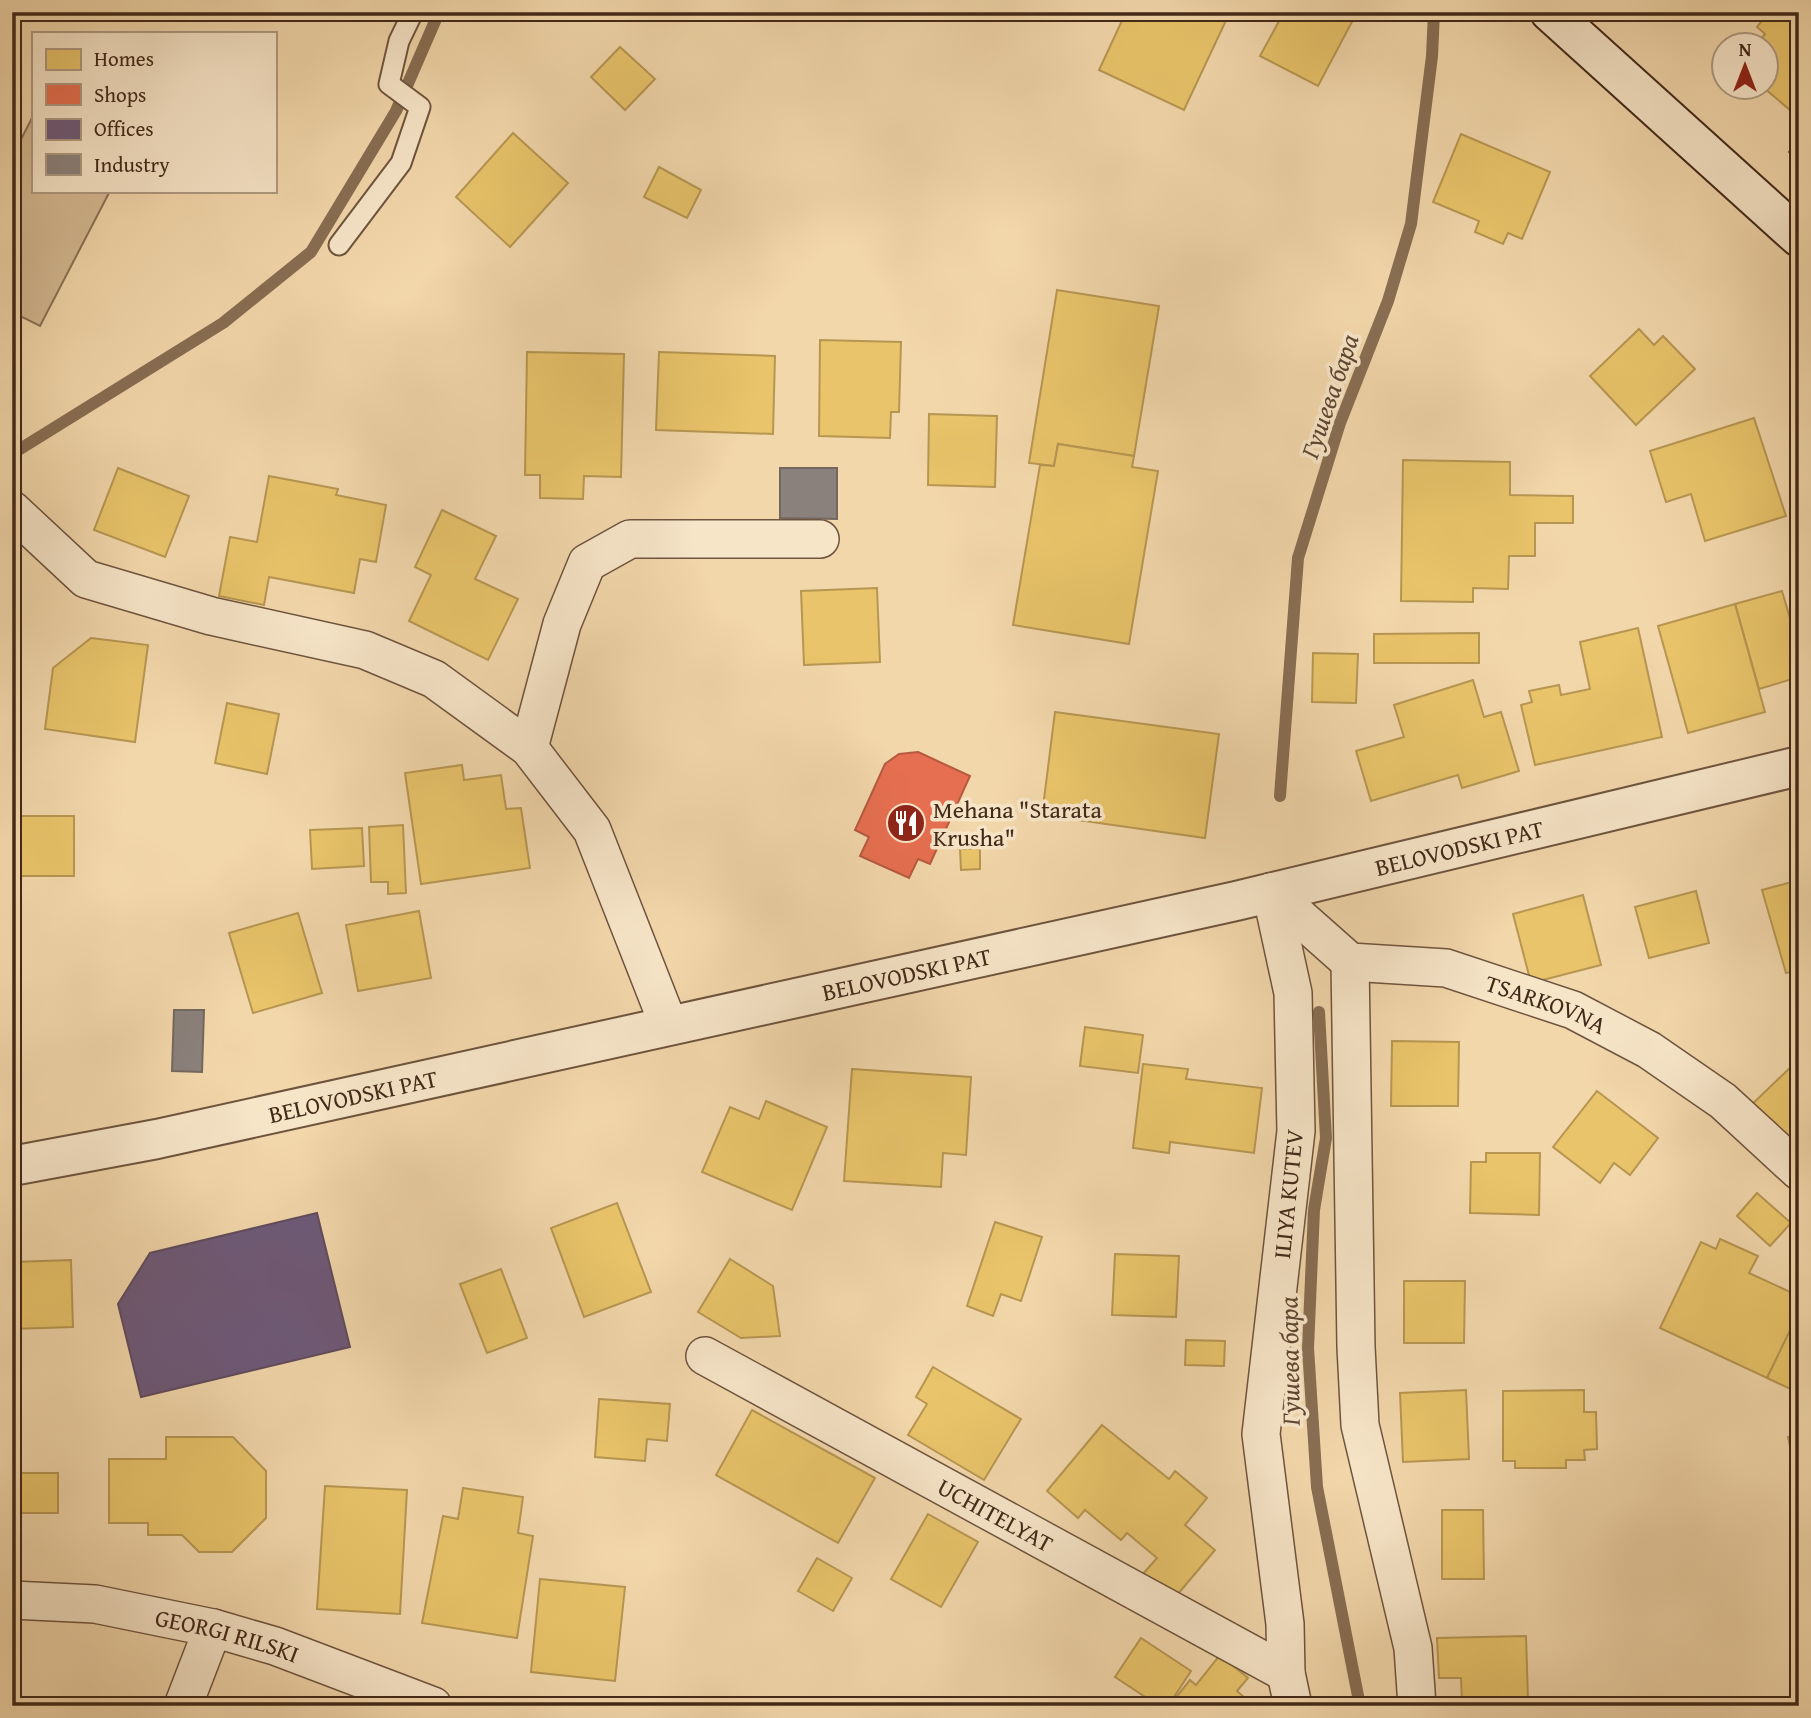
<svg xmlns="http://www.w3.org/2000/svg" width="1811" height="1718" font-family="'Gentium Book Plus',serif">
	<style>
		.green { fill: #d4b992; stroke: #8b7156; stroke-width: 2 }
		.homes { fill: #e9c46a; stroke: #b79652; stroke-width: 2 }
		.shops { fill: #e76f51; stroke: #b65a40; stroke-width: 2 }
		.offices { fill: #6d597a; stroke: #604b5d; stroke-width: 2 }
		.industry { fill: #8a817c; stroke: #74675e; stroke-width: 2 }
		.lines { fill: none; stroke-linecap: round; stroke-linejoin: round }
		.stream { stroke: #886e53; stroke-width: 12 }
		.service-casing { stroke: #6e543e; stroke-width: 23 }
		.minor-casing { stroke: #6e543e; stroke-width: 40 }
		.tertiary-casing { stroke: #6e543e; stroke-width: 42 }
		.secondary-casing { stroke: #422919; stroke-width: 42 }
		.service { stroke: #f7e5c8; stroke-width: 19 }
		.minor { stroke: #f7e5c8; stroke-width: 37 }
		.tertiary { stroke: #f7e5c8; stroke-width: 38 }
		.secondary { stroke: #f7e5c8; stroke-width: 38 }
		.labels { text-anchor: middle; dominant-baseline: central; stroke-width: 7; stroke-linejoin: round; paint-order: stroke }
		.poi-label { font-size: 24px; fill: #422919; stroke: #f7e5c8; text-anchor: start }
		.street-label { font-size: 24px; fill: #422919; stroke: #f7e5c8 }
		.water-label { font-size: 26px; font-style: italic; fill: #5f4631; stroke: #f7e5c8 }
	</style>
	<rect width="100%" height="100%" fill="#f2d7ab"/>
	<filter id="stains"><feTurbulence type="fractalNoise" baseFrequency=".00286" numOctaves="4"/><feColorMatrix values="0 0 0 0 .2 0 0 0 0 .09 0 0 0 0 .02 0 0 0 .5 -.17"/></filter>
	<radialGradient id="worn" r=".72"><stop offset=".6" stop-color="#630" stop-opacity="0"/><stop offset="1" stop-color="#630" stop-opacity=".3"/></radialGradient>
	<!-- green -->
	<polygon class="green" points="33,116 33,191 110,191 40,326 12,312 12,157"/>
	<!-- homes -->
	<g class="homes">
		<polygon points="1045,12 1066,12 1063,20"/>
		<polygon points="1126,12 1230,12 1184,110 1099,70"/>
		<polygon points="1284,12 1339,12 1353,20 1318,86 1260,56"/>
		<polygon points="1769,12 1792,12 1799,18 1799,100 1790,110 1764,88 1766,46 1755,46 1765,34 1757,27"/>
		<polygon points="620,47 655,79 625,110 591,77"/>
		<polygon points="513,133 568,183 510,247 456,197"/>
		<polygon points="1461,134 1550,172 1522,239 1508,233 1503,244 1475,232 1479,221 1433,202"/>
		<polygon points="659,167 701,190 687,218 644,197"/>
		<polygon points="1057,290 1159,306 1134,456 1058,444 1054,466 1029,463"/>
		<polygon points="1639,329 1654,345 1663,336 1695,369 1636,425 1590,376"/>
		<polygon points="820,340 901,342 899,412 891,412 890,438 819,436"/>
		<polygon points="527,352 624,354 621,477 584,476 583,499 540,498 540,475 525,475"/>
		<polygon points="659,352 775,356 773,434 656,430"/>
		<polygon points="929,414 997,416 995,487 928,485"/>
		<polygon points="1754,418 1786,516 1705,541 1691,494 1666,502 1650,451"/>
		<polygon points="1058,444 1134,456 1132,467 1158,471 1129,644 1013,625 1040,465 1054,466"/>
		<polygon points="1403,460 1510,462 1510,495 1573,496 1573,523 1535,523 1535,556 1509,556 1508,589 1473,588 1473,602 1401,601"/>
		<polygon points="118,468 189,496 165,557 94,530"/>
		<polygon points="269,476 338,489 336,495 386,505 376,562 360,559 354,593 269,577 264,605 219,596 230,537 257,542"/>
		<polygon points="442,510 496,536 475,579 518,599 488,660 409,621 431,575 415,567"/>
		<polygon points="877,588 880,662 804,665 801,591"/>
		<polygon points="1782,591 1799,649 1799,677 1759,689 1735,604"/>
		<polygon points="1735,604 1765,712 1688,733 1658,626"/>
		<polygon points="1638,628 1662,737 1535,765 1521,705 1532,702 1529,691 1559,685 1561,695 1590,689 1580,642"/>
		<polygon points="1479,633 1479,663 1374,663 1374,634"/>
		<polygon points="91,638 148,645 135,742 45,729 53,668"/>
		<polygon points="1313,653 1358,654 1356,703 1312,702"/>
		<polygon points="1473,680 1484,717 1501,712 1519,771 1462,788 1458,775 1371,801 1356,751 1404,737 1394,705"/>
		<polygon points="227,703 279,714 267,774 215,763"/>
		<polygon points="1055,712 1219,734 1205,838 1042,815"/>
		<polygon points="462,765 464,780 501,775 506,809 521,808 530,868 421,884 405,773"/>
		<rect x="17" y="816" width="57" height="60"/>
		<polygon points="403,825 406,893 388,894 388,882 371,882 369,827"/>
		<polygon points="362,828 364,866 312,869 310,830"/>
		<polygon points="980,848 980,869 961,870 960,849"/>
		<polygon points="1799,880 1799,970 1786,973 1762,890"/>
		<polygon points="1696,891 1709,943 1649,958 1635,907"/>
		<polygon points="1583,895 1601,965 1531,983 1513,914"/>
		<polygon points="419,911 431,978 358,991 346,925"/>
		<polygon points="298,913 322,993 253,1013 229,933"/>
		<polygon points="1085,1027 1143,1035 1138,1073 1080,1066"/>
		<polygon points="1392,1041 1459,1042 1458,1106 1391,1106"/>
		<polygon points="1796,1062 1799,1066 1799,1160 1745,1111"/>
		<polygon points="1143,1064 1188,1069 1186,1079 1262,1088 1254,1153 1170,1142 1169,1153 1133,1148"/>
		<polygon points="852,1069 971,1077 966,1155 943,1153 941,1187 844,1181"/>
		<polygon points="1597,1091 1658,1138 1630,1175 1614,1163 1600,1183 1553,1147"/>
		<polygon points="766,1101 827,1127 792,1210 702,1172 730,1107 759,1119"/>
		<polygon points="1486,1153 1540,1153 1539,1215 1470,1213 1471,1162 1486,1162"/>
		<polygon points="1757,1193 1791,1223 1770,1246 1737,1216"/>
		<polygon points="617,1203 651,1292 584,1317 551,1228"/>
		<polygon points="995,1222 1042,1237 1021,1301 1001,1294 993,1316 967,1306"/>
		<polygon points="1720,1239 1758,1256 1749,1273 1799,1296 1799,1312 1767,1378 1660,1328 1701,1242 1716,1249"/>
		<polygon points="1115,1254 1179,1256 1176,1317 1112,1315"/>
		<polygon points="730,1259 773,1286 780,1336 741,1338 698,1312"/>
		<polygon points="71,1260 73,1327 12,1329 12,1262"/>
		<polygon points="501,1269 527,1338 487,1353 460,1284"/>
		<polygon points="1404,1281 1465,1281 1464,1343 1404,1343"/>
		<polygon points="1799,1312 1799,1393 1767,1378"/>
		<polygon points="1186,1340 1225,1341 1224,1366 1185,1365"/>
		<polygon points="933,1367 1021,1419 984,1480 908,1435 927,1404 916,1397"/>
		<polygon points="1466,1390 1469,1459 1403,1462 1400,1393"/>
		<polygon points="1584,1390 1584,1412 1596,1412 1597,1449 1584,1450 1585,1460 1566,1460 1566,1468 1515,1468 1515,1461 1503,1461 1503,1391"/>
		<polygon points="599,1399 670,1404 667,1441 647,1439 645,1461 595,1457"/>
		<polygon points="752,1410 875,1478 838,1543 716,1475"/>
		<polygon points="1102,1425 1169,1479 1175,1471 1207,1498 1185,1525 1215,1550 1172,1601 1141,1576 1157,1558 1127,1533 1121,1540 1085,1510 1078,1518 1047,1491"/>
		<polygon points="1799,1435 1799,1490 1788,1437"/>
		<polygon points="166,1437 233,1437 266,1471 266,1518 232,1552 199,1552 182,1535 148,1535 148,1523 109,1523 109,1459 166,1459"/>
		<rect x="12" y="1473" width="46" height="40"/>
		<polygon points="325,1486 407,1490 400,1614 317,1609"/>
		<polygon points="463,1488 523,1497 518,1533 533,1536 517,1638 422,1623 443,1516 458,1519"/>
		<polygon points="1442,1510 1483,1510 1484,1579 1442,1579"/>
		<polygon points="928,1514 978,1542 941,1607 891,1579"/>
		<polygon points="817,1558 852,1578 833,1611 798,1591"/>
		<polygon points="540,1579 625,1587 615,1681 531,1672"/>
		<polygon points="1526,1636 1528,1700 1462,1702 1461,1678 1439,1678 1437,1638"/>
		<polygon points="1141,1638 1191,1671 1168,1706 1159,1706 1115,1677"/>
		<polygon points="1220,1655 1248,1678 1237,1691 1254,1706 1169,1706 1190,1680 1196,1685"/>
		<polygon points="753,1698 769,1706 750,1706"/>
		<polygon points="774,1700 789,1706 771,1706"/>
	</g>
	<!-- shops -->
	<polygon class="shops" points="918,752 970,776 930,864 918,859 909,878 860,856 869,837 855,830 885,764 899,754"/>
	<!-- offices -->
	<polygon class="offices" points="317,1213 350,1347 141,1397 118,1304 150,1253"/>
	<!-- industry -->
	<g class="industry">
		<polygon points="1799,141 1799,161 1789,152"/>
		<polygon points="780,468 837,468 837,519 780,518"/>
		<polygon points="174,1010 204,1010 202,1072 172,1071"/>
	</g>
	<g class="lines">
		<!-- stream -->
		<g class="stream">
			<polyline points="12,454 223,323 311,252 396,111 439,12"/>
			<polyline points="1280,796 1298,558 1340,423 1388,301 1411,224 1432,56 1434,12"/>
			<polyline points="1319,1012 1326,1138 1314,1210 1308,1348 1317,1487 1360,1706"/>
		</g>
		<defs>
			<polyline id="service" points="339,245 401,163 420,107 389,84 399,41 413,12"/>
			<g id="minor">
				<polyline points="12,510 86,579 211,616 365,650 434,679 529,748 592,830 669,1026"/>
				<polyline points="529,748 562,624 587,563 630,539 820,539"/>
				<polyline points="1271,892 1293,993 1296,1131 1261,1434 1285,1624 1286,1673 1293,1706"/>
				<path id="s1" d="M1271,892L1350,962L1446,968L1573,1010L1649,1050L1723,1101L1799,1171"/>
				<polyline points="1350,962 1356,1347 1360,1425 1413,1648 1417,1706"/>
				<path id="s2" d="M705,1356L1286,1673"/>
				<path id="s3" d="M12,1600L95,1604L213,1628L275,1646L433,1706"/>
				<polyline points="183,1706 213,1628"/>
			</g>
			<g id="tertiary">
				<path id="s4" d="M12,1166L157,1139L1236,901L1799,766"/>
			</g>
			<polyline id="secondary" points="1550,12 1799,237"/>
		</defs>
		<!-- service casing -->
		<use href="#service" class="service-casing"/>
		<!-- minor casing -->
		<use href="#minor" class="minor-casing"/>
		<!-- tertiary casing -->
		<use href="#tertiary" class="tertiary-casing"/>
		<!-- secondary casing -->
		<use href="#secondary" class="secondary-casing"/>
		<!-- service -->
		<use href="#service" class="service"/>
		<!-- minor -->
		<use href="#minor" class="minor"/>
		<!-- tertiary -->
		<use href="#tertiary" class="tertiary"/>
		<!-- secondary -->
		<use href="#secondary" class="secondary"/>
	</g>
	<!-- icons -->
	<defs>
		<symbol id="restaurant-disc" viewBox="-11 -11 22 22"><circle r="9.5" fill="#8f2418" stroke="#f7e5c8"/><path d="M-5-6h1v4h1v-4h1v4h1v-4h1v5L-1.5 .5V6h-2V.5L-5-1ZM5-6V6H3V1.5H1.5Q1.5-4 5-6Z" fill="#fff"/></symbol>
	</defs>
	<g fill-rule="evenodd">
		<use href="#restaurant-disc" x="884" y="801" width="44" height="44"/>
	</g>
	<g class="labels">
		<!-- poi labels -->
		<g class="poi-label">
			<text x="933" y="809">Mehana "Starata<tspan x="933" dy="28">Krusha"</tspan></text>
		</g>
		<!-- street labels -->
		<g class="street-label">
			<text stroke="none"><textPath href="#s4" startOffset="1482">BELOVODSKI PAT</textPath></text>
			<text stroke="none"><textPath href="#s4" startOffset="915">BELOVODSKI PAT</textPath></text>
			<text stroke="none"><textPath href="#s1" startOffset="308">TSARKOVNA</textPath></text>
			<text stroke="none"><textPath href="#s4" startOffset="348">BELOVODSKI PAT</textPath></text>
			<text transform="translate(1288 1194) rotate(-84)">ILIYA KUTEV</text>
			<text stroke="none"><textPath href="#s2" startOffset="331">UCHITELYAT</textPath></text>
			<text stroke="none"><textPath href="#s3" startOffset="219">GEORGI RILSKI</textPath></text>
		</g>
		<!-- water labels -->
		<g class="water-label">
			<text transform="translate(1329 396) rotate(-71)">Гушева бара</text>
			<text transform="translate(1289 1361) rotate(-91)">Гушева бара</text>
		</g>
	</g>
	<!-- margin -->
	<rect width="1811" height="1718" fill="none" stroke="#f2d7ab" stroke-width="42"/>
	<rect x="14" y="14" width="1783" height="1690" fill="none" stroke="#422919" stroke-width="3.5"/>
	<rect x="21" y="21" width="1769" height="1676" fill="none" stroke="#422919" stroke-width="2"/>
	<!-- legend -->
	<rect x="32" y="32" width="245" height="161" fill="#f7e5c8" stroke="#af9a82" stroke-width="2"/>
	<rect x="46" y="49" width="35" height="21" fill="#e9c46a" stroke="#af9a82" stroke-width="2"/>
	<text x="94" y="66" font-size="21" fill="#422919">Homes</text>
	<rect x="46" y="84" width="35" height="21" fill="#e76f51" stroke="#af9a82" stroke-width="2"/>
	<text x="94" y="102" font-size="21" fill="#422919">Shops</text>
	<rect x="46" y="119" width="35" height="21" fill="#6d597a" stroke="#af9a82" stroke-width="2"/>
	<text x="94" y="136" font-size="21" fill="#422919">Offices</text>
	<rect x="46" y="154" width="35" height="21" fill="#8a817c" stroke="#af9a82" stroke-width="2"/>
	<text x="94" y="172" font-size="21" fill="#422919">Industry</text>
	<!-- north arrow -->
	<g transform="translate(1745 66)"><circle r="33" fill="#f7e5c8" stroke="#af9a82" stroke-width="2"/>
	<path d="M0-5L12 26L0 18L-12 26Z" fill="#8f2418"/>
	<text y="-10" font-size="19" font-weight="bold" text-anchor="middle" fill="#422919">N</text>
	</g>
	<rect width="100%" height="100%" filter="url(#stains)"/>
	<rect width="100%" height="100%" fill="url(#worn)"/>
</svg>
